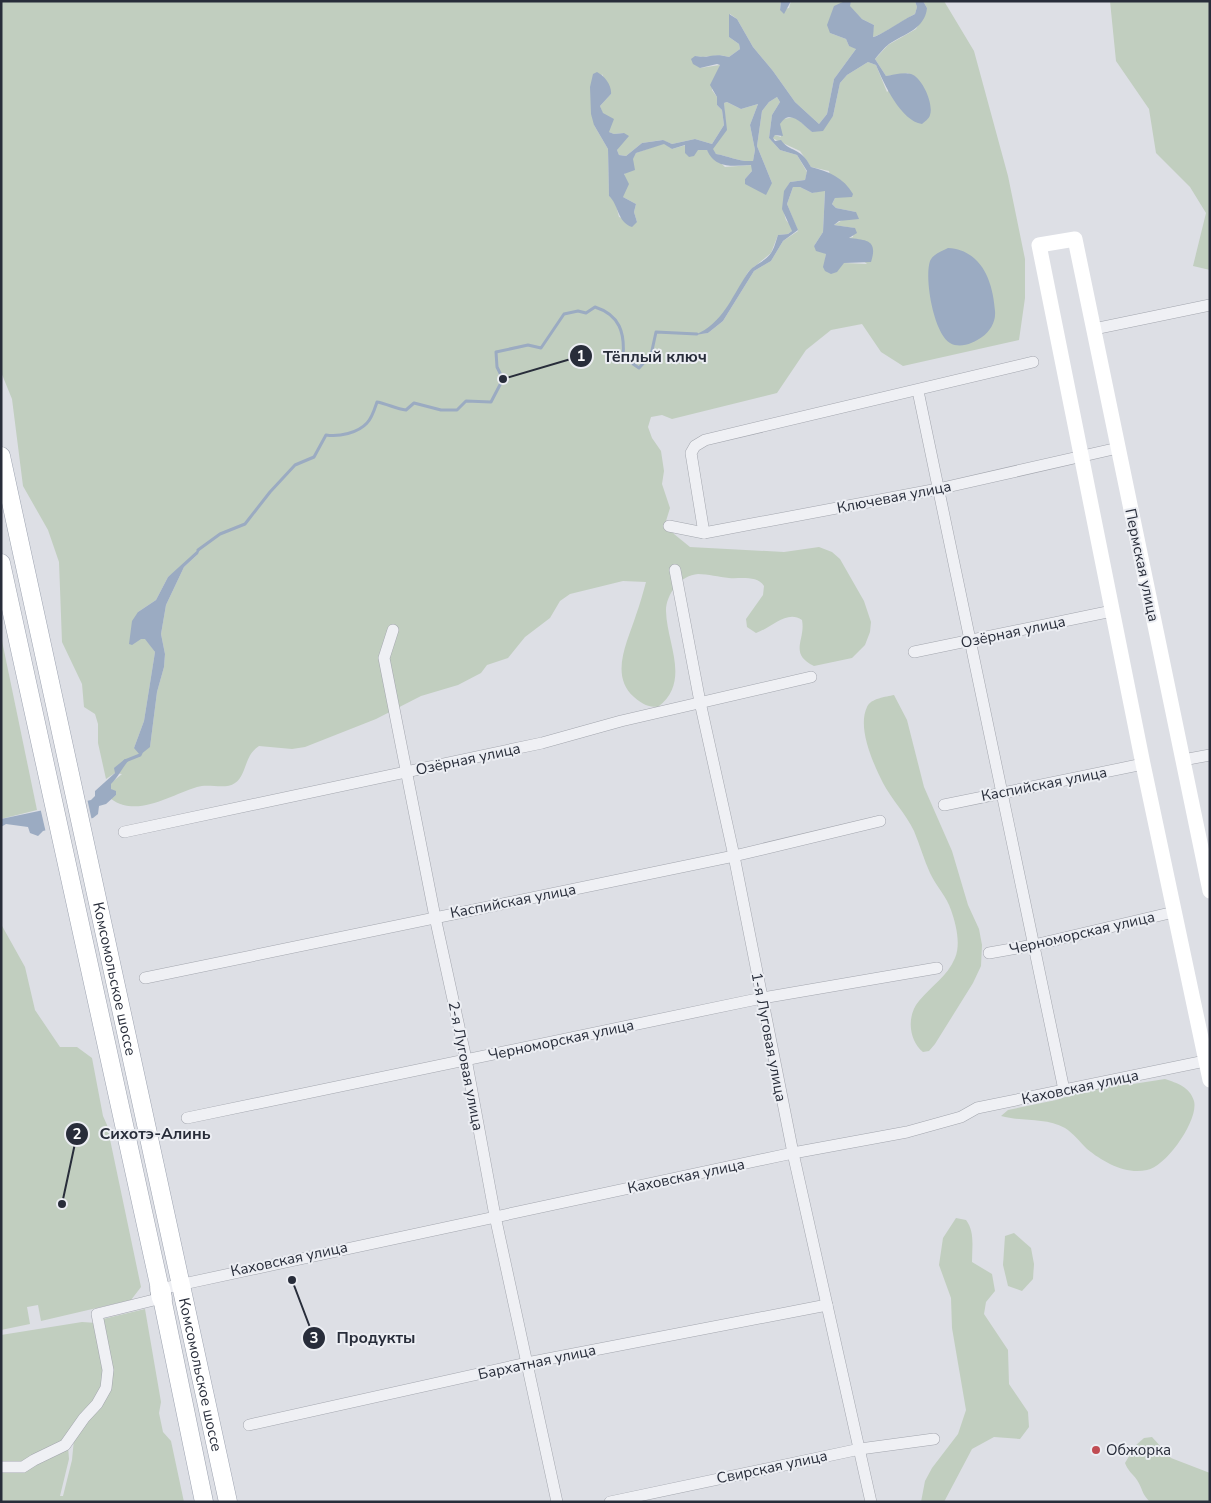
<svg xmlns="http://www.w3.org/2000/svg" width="1211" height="1503" font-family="'Nunito Sans',sans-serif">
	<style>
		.green { fill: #c1cebf; fill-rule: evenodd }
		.water { fill: #9babc2; fill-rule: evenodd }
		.pier { fill: #dddfe5 }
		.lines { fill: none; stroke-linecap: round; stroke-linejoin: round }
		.stream { stroke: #9babc2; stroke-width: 3 }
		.street-casing { stroke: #a3a6ae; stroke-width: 12 }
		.primary-casing { stroke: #9da3b0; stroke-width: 19 }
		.highway-casing { stroke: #868c9a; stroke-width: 21 }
		.street { stroke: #eff0f4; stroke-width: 11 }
		.secondary { stroke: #fff; stroke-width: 15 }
		.primary { stroke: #fff; stroke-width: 18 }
		.highway { stroke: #fff; stroke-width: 20 }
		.poi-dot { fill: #c04c53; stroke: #eceef3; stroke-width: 2 }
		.labels { text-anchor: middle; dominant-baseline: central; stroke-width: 4; stroke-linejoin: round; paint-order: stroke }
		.street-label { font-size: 15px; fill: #282d3a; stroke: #eceef3 }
		.poi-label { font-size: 15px; fill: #282d3a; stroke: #eceef3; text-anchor: start }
		.leader { fill: none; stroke: #282d3a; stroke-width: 2 }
		.callout-dot { fill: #282d3a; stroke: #eceef3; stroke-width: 2 }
		.mark-label { font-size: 15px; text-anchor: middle; font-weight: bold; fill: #fff }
		.callout-label { font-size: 16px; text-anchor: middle; font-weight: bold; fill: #282d3a; stroke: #eceef3; stroke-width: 4; stroke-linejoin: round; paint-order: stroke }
	</style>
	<rect width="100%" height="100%" fill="#dddfe5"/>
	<!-- green -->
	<g class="green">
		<path d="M1,1H781L780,10L789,8L791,1H845L830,33L846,39L849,46L856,47V49L834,79L827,114L819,124L795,102L773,71L753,47L737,19L730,14L729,37L739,44L740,49L729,57C713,53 709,59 695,56L700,68L720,65L712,90L717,97V105L722,110L724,125L712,144L695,139L672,144L662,140L642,143L626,156L619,155L617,150L624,133L614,134L609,132L600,106L611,94L602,74L594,125L608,149L609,196L615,201L619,217L637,222L634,212L636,204L623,197L624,175L636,153L664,143L672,149L686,145L698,150H707L725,167L752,165V171L745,179L772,183L757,146L762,111L769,102L777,97L780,102L772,115L769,138L780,150L797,155L807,172L805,180L790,182C783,192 782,209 786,220C789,225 792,224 792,231L788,234L778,235L771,253L748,272L732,301L719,319L708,330L698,334L708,333L723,321L754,271L771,261L783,241L798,231L787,204L793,187H800L812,193L825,190L823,232L814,246L826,254L824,267L844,263L867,264L842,241L834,250L828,248L832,242L853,237L854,228L834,225L856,212L836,208L832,204L835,198L829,171L811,167L800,151L772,138L775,135L781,137L779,124L783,119L795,117L812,132L833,116L840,83L847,75L868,62L876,65L887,92L909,73L886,76L875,59L888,45L916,29L927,8L923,1H944L974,51L1008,176L1025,259V298L1019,340L903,366L881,352L862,324L831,330L806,350L777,393L672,419L662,415L651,417L648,427L652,438L661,451L664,471L662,484L670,508L666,521L674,534L690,547L784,552L819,547L832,552L840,559L864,601L871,622L870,632L865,645L852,658L814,666C788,653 806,640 802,620C787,609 771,628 756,633L747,627L746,619L763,595L764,586C757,575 740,579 729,578C719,577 708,574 698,574C681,575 666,594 666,611C667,645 691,681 658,707C648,707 642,704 634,697C609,675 628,641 636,615C640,604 643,593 646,582L623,581L570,594L560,601L550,618L525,637L508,658L487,665L481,673L458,685L421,696L376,719L305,747L292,749L259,746C244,755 247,775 235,783C225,790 209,783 197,787C170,795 138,818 111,799L116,795L111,789V783L122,774L115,773L106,779L98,743V724L95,714L84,707L82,684L62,642L59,562L48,530L23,486L12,399L1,372ZM198,554L184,567L166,605L161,634L165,654L164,667L157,692L150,747L134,748L144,721L155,652L146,639H141L138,612L156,600L168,577Z"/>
		<path d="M851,1H915L917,7L915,14C905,19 879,37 872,37L874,25L862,19L849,6Z"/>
		<polygon points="1110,1 1210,1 1210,270 1193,266 1206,213 1190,187 1156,153 1149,109 1116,61"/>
		<path d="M727,102L741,109L758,104L750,125L755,150L753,161C738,162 729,156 716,154L712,149L726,130L724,103Z"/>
		<polygon points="1,636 37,810 1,819"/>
		<path d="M894,695L907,720L924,787L952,851L968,905L979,929L982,945L981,966L973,983L935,1044L929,1051L923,1052C909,1041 906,1016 919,1001C931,986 947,977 955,958C961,944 956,924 951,910C947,897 936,886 930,873C924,860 920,845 914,831C906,814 892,800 883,783C873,763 857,728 867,707C871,698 886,697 894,695Z"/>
		<polygon points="1,924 25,967 35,1010 60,1047 77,1047 92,1058 103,1116 107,1125 141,1287 131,1300 41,1321 38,1305 27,1307 30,1324 1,1330"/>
		<path d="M1165,1079C1177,1083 1190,1087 1194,1101C1199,1120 1166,1167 1147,1170C1126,1175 1103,1162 1087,1149C1080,1142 1073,1133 1065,1128C1045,1117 1022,1122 1001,1116L1008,1110L1056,1100L1100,1086L1133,1084Z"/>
		<path d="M956,1218L966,1220C975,1232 972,1247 972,1262L992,1274L995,1291L986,1302L984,1314L1008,1350L1009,1384L1028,1412L1029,1427L1020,1439L994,1437L972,1449L944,1502H921L925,1481L932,1468L958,1434L966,1410L952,1328L951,1298L939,1265L943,1238Z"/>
		<polygon points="1014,1233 1031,1248 1034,1264 1033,1279 1022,1291 1008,1286 1003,1265 1005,1236"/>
		<polygon points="145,1309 161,1402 159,1413 163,1432 171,1441 184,1502 1,1502 1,1468 28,1470 68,1446 69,1459 60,1496 63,1496 72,1460 74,1439 108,1388 103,1319"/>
		<polygon points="82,1322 97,1323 104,1387 70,1438 16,1464 1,1465 1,1335"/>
		<path d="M1152,1437L1171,1458L1210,1473V1502H1150C1141,1493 1143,1489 1137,1480C1132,1473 1128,1471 1125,1463L1135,1446L1144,1438Z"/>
	</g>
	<!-- water -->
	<g class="water">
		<polygon points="781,1 791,1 784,14 780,10"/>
		<path d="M845,1H851L850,6L862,19L874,25L873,37C878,37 906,18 915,14L917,7L915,1H923L927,8C925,29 904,34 889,44C884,48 879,54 875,59L886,76C893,75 904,72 911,74C922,77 934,104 930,115C929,119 925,121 922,124C901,121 884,84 876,65L868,62L847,75L840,83L833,116L823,131L812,132C802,124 790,108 780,124L783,136L775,135L773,138L775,141L781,140C790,153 800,146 811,167C828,171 844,178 853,194L852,197L835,198L832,204L836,208L856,212L859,219L839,221L834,225L855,228L857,233L849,238C867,240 878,240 871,262L844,263L837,272L831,274L825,271L823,267L826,254L816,251L814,246L823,232L825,191L812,193L800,187H793L787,204L798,230L783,241L771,261L754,271L723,321L708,333L695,335C723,323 731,298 747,274C752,265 765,262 771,253C774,249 776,241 778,235L788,234L792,231L782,209L784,191L790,182L805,180L807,171L797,155L780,150L769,138L772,115L780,102L777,97L769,102L762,111L757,146L772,183L766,195L745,184V179L752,171L751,165C733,166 715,169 707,150H698L694,156L689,157L685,153V145L672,149L664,144L636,153L633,159L635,170L624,174L629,184L623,197L636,204L634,212L637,222L632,227C617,222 619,205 609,196L608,149L594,125L591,114L590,87L593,74L597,72C605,76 612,86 611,94L600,106L603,113L614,119L609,132L614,134L624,133L629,136L617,150L619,155L626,156L642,143L663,140L672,144L695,139L712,144L724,125L722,110L717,105V97L710,85L720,65L717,64L700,68L693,64L691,59L695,56C710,59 712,52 729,57L740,49L739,44L729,37V14L737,19L753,47L773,71L795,102L819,124L827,114L834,79L856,49L849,46L846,39L830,33L827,25L834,6ZM727,102L741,109L758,104L750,125L755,150L753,161C738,162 729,156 716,154L713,149L727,130L724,103Z"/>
		<path d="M948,248C982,250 993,282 995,311C996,322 990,331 982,337C974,343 960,349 950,343C934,334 924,279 930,261C933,254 942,251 948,248Z"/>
		<polygon points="201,547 198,554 184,567 166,605 161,634 165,654 164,667 157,692 150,747 140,755 134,748 144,721 155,652 145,639 141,639 132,645 129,644 132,621 138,612 156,600 168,577"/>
		<path d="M125,759L129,760C122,768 119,776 111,784V789L116,791V795L106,804L99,806L98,814L93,818L43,831L38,836L30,833L28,827L6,824L1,827V819L91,800L95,796V791L115,773L114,768Z"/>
	</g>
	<!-- pier -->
	<polygon class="pier" points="87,798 92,821 46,833 40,807"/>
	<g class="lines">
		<!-- stream -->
		<g class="stream">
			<path d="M198,550L220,534L245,524L270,492L295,465L314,457L326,435C339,437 358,433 367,423C372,418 375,408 377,402C388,404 396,409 406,410L414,403L441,410H457L466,401L491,402L503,379L497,367L496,352L528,345L541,348L564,314L578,311L586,313L595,307C620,315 625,333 623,357L639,368L651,355L656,332L697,334"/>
			<polyline points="125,761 140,755 141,753"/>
		</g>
		<defs>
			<g id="street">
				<polyline points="1094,329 1210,305"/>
				<polyline points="918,391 1064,1090"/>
				<polyline points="669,526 704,533 938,489 1118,448"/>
				<polyline points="704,533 691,453 695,446 705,440 1033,362"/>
				<polyline points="675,570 700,702 734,856 793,1153 871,1502"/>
				<polyline points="393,630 384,658 435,917 466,1059 495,1216 557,1502"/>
				<polyline points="914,652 1112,611"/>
				<polyline points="1183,760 1210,755"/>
				<polyline points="944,805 1143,764"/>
				<polyline points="124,832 542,743 621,721 811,677"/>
				<polyline points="989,953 1034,945 1174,912"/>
				<polyline points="145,978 734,856 880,821"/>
				<polyline points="187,1118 762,998 937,968"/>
				<polyline points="160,1289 793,1153 907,1132 961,1117 977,1108 1210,1060"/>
				<polyline points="249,1425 527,1363 827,1305"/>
				<polyline points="1,1467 23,1467 34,1460 65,1445 84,1418 97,1404 106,1388 108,1370 97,1314 162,1298"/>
				<polyline points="610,1502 860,1449 934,1439"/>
			</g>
			<g id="primary">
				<path id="s1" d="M1,456L228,1502"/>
				<polyline points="1,563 160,1289"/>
				<polyline points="162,1298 204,1502"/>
			</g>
			<polyline id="highway" points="160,1289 162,1298"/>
		</defs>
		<!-- street casing -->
		<use href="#street" class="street-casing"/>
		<!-- primary casing -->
		<use href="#primary" class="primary-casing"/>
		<!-- highway casing -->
		<use href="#highway" class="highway-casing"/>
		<!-- street -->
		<use href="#street" class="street"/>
		<!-- secondary -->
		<polyline class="secondary" points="1210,891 1075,239 1039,245 1143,764 1210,1080"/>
		<!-- primary -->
		<use href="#primary" class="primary"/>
		<!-- highway -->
		<use href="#highway" class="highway"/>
	</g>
	<!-- markers -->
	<circle class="poi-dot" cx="1096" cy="1450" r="5"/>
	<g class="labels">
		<!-- street labels -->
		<g class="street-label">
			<text transform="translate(894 497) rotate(-11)">Ключевая улица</text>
			<text transform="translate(1142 565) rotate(78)">Пермская улица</text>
			<text transform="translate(1013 632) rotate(-12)">Озёрная улица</text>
			<text transform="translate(468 759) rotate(-12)">Озёрная улица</text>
			<text transform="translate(1044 784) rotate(-11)">Каспийская улица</text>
			<text transform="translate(513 901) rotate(-11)">Каспийская улица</text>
			<text transform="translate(1082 933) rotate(-13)">Черноморская улица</text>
			<text stroke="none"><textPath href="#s1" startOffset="535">Комсомольское шоссе</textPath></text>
			<text transform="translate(769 1037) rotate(79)">1-я Луговая улица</text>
			<text transform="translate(561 1040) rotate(-12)">Черноморская улица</text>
			<text transform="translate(466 1066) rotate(79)">2-я Луговая улица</text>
			<text transform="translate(1080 1087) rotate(-12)">Каховская улица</text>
			<text transform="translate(686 1176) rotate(-12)">Каховская улица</text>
			<text transform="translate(289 1259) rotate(-12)">Каховская улица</text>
			<text transform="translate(537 1362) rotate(-12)">Бархатная улица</text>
			<text stroke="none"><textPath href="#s1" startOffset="940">Комсомольское шоссе</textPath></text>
			<text transform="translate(772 1467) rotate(-12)">Свирская улица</text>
		</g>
		<!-- poi labels -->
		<g class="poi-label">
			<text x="1106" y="1450">Обжорка</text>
		</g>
	</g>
	<!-- callouts -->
	<path class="leader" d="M503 379L581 356M62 1204L77 1134M292 1280L314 1338"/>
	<g class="callout-dot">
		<circle cx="503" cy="379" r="5"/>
		<circle cx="62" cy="1204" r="5"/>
		<circle cx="292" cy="1280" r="5"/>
		<circle cx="581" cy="356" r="12"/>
		<circle cx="77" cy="1134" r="12"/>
		<circle cx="314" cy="1338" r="12"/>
	</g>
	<g class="mark-label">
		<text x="581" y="361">1</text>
		<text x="77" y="1139">2</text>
		<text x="314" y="1343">3</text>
	</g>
	<g class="callout-label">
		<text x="655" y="362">Тёплый ключ</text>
		<text x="155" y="1139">Сихотэ-Алинь</text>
		<text x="376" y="1343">Продукты</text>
	</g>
	<!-- border -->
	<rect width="1211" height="1503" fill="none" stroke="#282d3a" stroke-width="5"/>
</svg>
